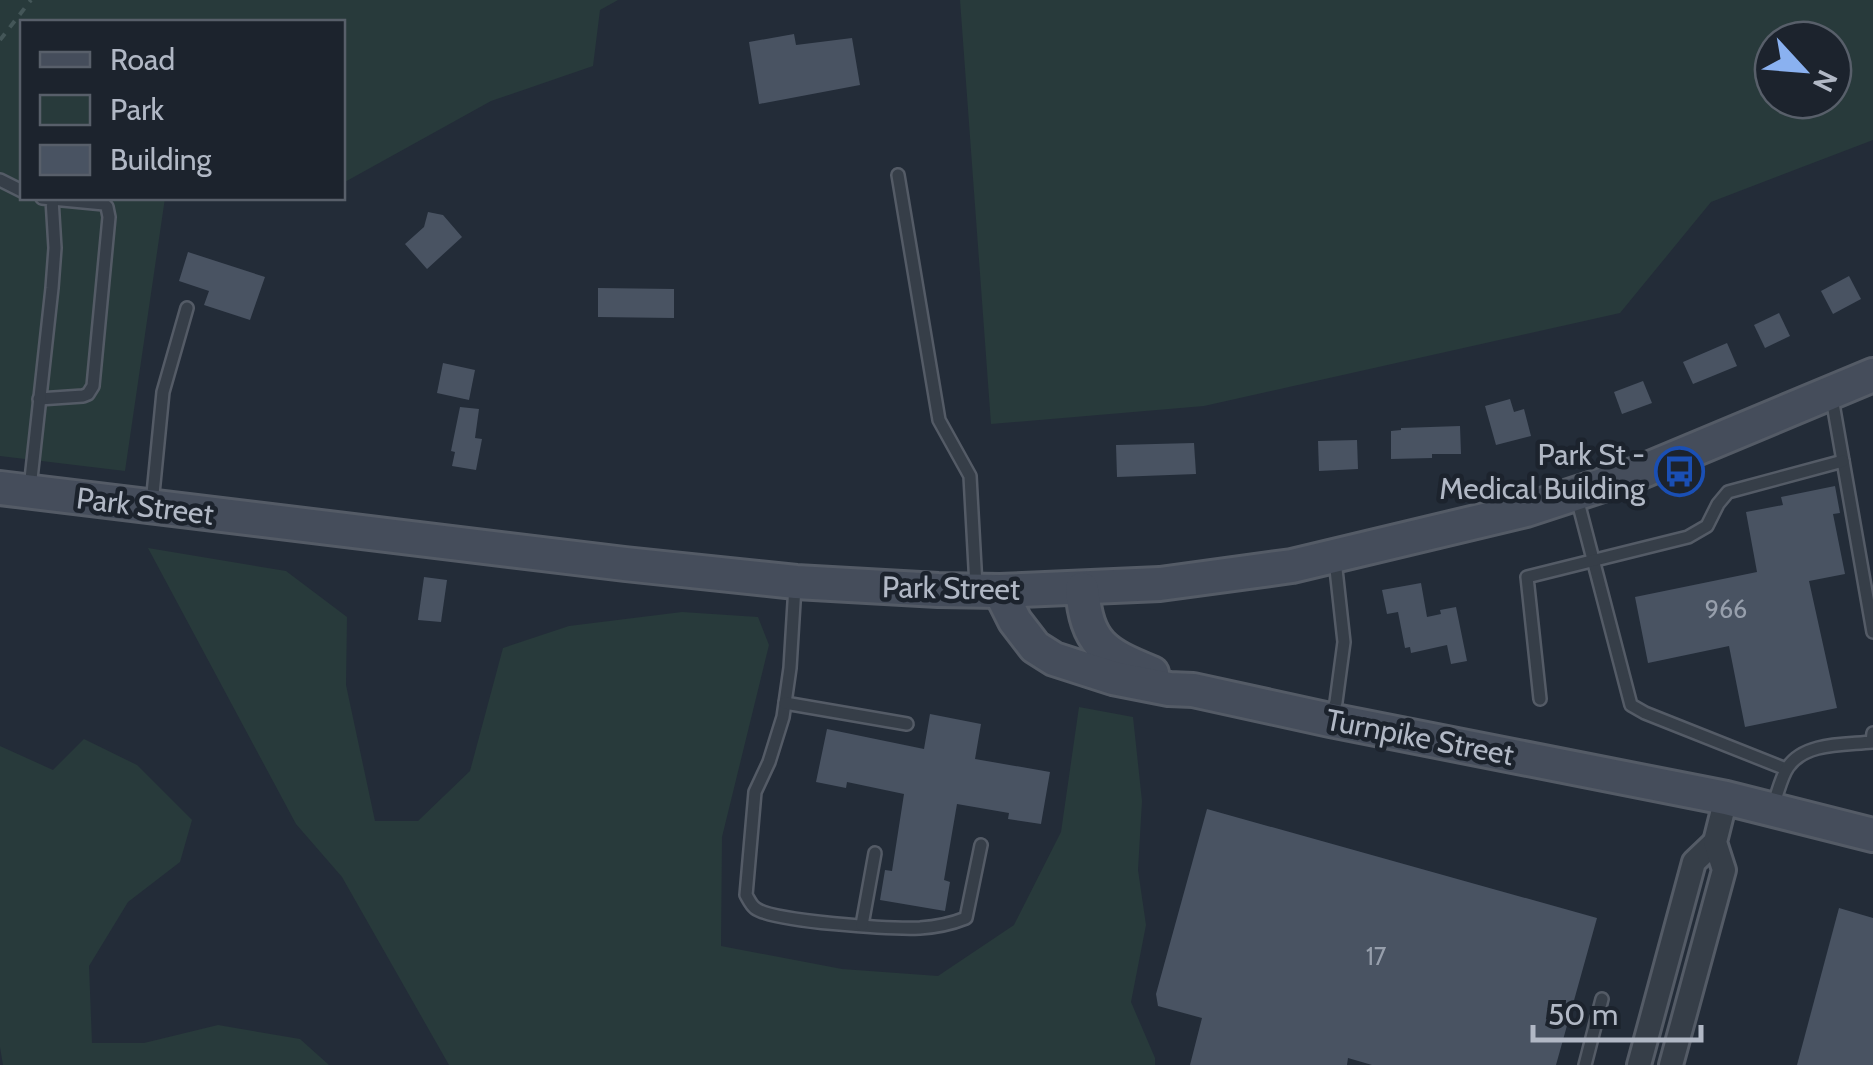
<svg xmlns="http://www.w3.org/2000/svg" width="1873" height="1065" font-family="Cabin,sans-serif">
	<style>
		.green { fill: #283a3b; fill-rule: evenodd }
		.building { fill: #495362 }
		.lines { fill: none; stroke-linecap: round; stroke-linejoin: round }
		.lane-casing { stroke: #545b66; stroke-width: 16 }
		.street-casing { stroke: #545b66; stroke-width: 28 }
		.secondary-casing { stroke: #545b66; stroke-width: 38 }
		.path { stroke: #445658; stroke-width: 4; stroke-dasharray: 8 8; stroke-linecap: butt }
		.lane { stroke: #363e48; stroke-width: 11 }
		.street { stroke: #363e48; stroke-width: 22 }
		.secondary { stroke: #454d5b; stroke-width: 32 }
		.labels { text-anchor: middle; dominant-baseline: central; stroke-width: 9; stroke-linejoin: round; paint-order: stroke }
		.number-label { font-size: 25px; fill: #979fac }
		.poi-label { font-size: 30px; fill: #b1b8c5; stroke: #1c232d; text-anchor: end }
		.street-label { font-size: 30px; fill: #b1b8c5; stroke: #1c232d }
	</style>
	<rect width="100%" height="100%" fill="#232c38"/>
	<!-- green -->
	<g class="green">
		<polygon points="0,0 618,0 600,10 593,66 491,101 343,183 342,22 22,22 22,198 165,198 125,471 0,456"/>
		<path d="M960,0H1873V140L1711,202L1620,313L1204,406L991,424ZM1773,40H1833V100H1773Z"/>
		<polygon points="148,548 286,571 347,617 346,685 375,821 418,821 470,771 503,648 569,626 682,612 758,617 769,645 722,837 721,946 842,969 938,976 1014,925 1061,832 1079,707 1133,717 1142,801 1138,870 1146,925 1131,1002 1155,1058 1155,1065 449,1065 342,877 296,824"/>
		<polygon points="84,739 137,765 192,820 180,862 128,902 89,966 92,1043 144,1043 218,1025 300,1039 329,1065 3,1065 0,1047 0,746 53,770"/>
	</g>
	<!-- building -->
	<g class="building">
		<polygon points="794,34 796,45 852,38 860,85 759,104 749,42"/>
		<polygon points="428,212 443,215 462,237 427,269 405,244 424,227"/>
		<polygon points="188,252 265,277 250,320 204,305 209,291 179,281"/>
		<polygon points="1849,276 1861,299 1833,314 1821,291"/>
		<polygon points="598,288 674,289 674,318 598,317"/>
		<polygon points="1779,313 1790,336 1765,348 1754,325"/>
		<polygon points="1727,343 1737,366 1693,384 1683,362"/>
		<polygon points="443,363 475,370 469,400 437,393"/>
		<polygon points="1643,381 1652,403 1622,414 1614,392"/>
		<polygon points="1510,399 1514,412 1524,409 1531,436 1496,445 1485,406"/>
		<polygon points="460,407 479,409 475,438 482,439 476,470 452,466 455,452 451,451"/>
		<polygon points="1460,426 1461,454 1432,454 1432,458 1391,459 1391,431 1401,430 1401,428"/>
		<polygon points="1357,440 1358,469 1319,471 1318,441"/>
		<polygon points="1194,443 1196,474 1117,477 1116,445"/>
		<polygon points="1835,486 1840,513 1833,514 1845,574 1809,581 1837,708 1745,727 1729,646 1648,663 1635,597 1757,572 1746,512 1783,505 1781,497"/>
		<polygon points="424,577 447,580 441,622 418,620"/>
		<polygon points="1421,583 1427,617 1441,614 1440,610 1456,607 1467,661 1451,664 1447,645 1411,653 1410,647 1405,648 1398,612 1387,614 1382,590"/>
		<polygon points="930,714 981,724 975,759 1050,772 1041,824 1008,819 1009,813 957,804 944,880 950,882 945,911 880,900 885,870 892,871 904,794 847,782 846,788 816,782 827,729 924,749"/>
		<polygon points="1207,809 1597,918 1556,1065 1372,1065 1348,1058 1347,1065 1190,1065 1202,1018 1158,1006 1156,994"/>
		<polygon points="1839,908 1873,918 1873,1065 1797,1065"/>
	</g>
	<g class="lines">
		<defs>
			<g id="lane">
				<polyline points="898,175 939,420 970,476 976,586"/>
				<polyline points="0,180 22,191"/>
				<polyline points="1832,398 1873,632"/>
				<polyline points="39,399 83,396 88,394 93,386 109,217 107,207 104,204 52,199 53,198"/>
				<polyline points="30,488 52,288 55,248 52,199 42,198"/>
				<polyline points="1577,498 1631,705 1645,713 1786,769"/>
				<polyline points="152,504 163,392 187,308"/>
				<path d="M795,586L790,668L783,717L769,762L755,792L746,895C749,900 751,905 755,908C772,922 893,929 920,928C936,927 951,924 966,918L981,845"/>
				<polyline points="1540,699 1527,577 1688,537 1707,526 1718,504 1728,492 1843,461"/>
				<polyline points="785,703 907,724"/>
				<polyline points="1331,715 1336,702 1344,642 1335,560"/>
				<path d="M1773,805C1778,793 1781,777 1788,767C1805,742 1845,745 1872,742L1873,733"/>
				<polyline points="862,925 875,853"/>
				<polyline points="1585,1065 1602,999"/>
			</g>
			<g id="street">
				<polyline points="1639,1065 1694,862 1715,842"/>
				<polyline points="1671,1065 1724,870 1715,842 1726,798"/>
			</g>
			<g id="secondary">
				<polyline points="0,488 625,564 796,582 938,590 1000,591 1160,584 1292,566 1526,510 1636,474 1873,375"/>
				<path d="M1082,589C1087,644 1103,653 1152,673"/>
				<polyline points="1000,591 1015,621 1035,647 1054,659 1113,678 1169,689 1193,690 1330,720 1726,798 1873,835"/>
			</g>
		</defs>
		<!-- lane casing -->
		<use href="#lane" class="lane-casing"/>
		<!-- street casing -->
		<use href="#street" class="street-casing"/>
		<!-- secondary casing -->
		<use href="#secondary" class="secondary-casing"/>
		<!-- path -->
		<polyline class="path" points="0,40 31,0"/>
		<!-- lane -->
		<use href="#lane" class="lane"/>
		<!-- street -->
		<use href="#street" class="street"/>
		<!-- secondary -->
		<use href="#secondary" class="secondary"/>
	</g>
	<!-- icons -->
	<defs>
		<symbol id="bus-ring" viewBox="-11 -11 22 22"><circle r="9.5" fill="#1c232d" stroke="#1a4fb4" stroke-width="1.5"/><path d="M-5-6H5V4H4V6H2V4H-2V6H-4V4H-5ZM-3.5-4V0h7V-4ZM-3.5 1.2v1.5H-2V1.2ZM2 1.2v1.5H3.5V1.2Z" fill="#1a4fb4"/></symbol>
	</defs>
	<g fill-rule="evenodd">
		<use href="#bus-ring" x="1652" y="444" width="55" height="55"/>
	</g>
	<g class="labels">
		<!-- number labels -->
		<g class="number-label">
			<text x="1726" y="609">966</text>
			<text x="1376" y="956">17</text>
		</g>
		<!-- poi labels -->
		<g class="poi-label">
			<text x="1645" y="454">Park St -<tspan x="1645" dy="34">Medical Building</tspan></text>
		</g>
		<!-- street labels -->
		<g class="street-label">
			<text transform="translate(145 506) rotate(7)">Park Street</text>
			<text transform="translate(951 588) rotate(1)">Park Street</text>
			<text transform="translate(1420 737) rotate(11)">Turnpike Street</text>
		</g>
	</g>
	<!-- legend -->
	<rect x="20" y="20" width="325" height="180" fill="#1c232d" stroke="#585f6a" stroke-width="2.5"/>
	<rect x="40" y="52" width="50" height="15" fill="#454d5b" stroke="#585f6a" stroke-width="2.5"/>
	<text x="110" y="70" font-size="30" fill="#b1b8c5">Road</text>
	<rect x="40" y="95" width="50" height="30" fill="#283a3b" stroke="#585f6a" stroke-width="2.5"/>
	<text x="110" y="120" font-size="30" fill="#b1b8c5">Park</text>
	<rect x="40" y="145" width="50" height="30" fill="#495362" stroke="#585f6a" stroke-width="2.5"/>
	<text x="110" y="170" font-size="30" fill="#b1b8c5">Building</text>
	<!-- north arrow -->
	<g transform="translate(1803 70) rotate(116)"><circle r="48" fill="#1c232d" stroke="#585f6a" stroke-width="2.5"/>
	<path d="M0-8L18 38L0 25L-18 38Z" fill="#8ab1f0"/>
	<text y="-15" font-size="28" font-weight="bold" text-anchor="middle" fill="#b1b8c5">N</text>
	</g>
	<!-- scale -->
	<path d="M1533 1025v15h168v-15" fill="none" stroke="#b1b8c5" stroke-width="5"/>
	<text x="1548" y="1025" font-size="30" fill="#b1b8c5" stroke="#1c232d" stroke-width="8" paint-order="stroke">50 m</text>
</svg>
